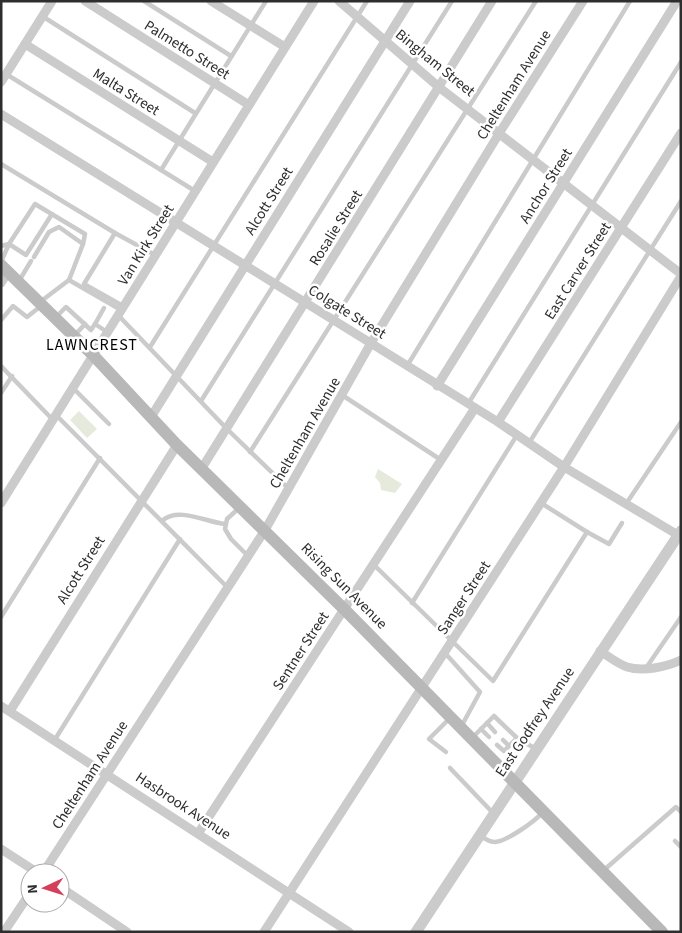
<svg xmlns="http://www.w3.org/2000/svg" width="682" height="933" font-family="'Source Sans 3',sans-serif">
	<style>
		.green { fill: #e5eadd }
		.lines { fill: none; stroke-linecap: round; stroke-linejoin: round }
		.service { stroke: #cbcbcb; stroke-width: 4.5 }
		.minor { stroke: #cbcbcb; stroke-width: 9 }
		.tertiary { stroke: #cbcbcb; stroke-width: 11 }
		.secondary { stroke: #b8b8b8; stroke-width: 12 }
		.labels { text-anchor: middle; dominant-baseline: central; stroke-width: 5; stroke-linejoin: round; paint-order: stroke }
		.street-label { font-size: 15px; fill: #2e2e2e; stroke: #fff }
		.neighbourhood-label { font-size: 16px; letter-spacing: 1px; fill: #000; stroke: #fff }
	</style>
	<rect width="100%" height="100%" fill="#fff"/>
	<!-- green -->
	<g class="green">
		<polygon points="79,411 97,429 87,438 70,420"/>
		<polygon points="378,469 402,484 395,493 381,490 380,483 375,477"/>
	</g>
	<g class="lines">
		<!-- service -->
		<g class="service">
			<polyline points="144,1 231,56"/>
			<polyline points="42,16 195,113"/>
			<polyline points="6,74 195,191"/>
			<polyline points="1,164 115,233"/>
			<polyline points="161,170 266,1"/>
			<polyline points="9,244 26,255 52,214"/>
			<polyline points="1,246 9,244"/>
			<polyline points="34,257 49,232 59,227 83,244 69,280 40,302"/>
			<polyline points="1,262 9,244 35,204 85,234 83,244"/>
			<polyline points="69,280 121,310"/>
			<polyline points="19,281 31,261"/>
			<polyline points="123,306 84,284 115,233 155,255"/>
			<polyline points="104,308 95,324 107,332"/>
			<polyline points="118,315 227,429 289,489"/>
			<polyline points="56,317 66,307 91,330 95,324"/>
			<polyline points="1,320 13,306 27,317 41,306"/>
			<polyline points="75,335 85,324"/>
			<polyline points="150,347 367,1"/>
			<polyline points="1,366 53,420"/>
			<polyline points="407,366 630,1"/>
			<polyline points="73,388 109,424"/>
			<polyline points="1,393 12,376"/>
			<polyline points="342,395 441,460"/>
			<polyline points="201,401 452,1"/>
			<polyline points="468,404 681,62"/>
			<polyline points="56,415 228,588"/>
			<polyline points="529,443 681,201"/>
			<polyline points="250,452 536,1"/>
			<polyline points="626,504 681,422"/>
			<polyline points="240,507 227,519 225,529 231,539 248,556"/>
			<path d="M163,520C179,507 206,522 225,524"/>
			<polyline points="587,532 609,544 622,523"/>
			<polyline points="373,564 493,681 587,532 541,503"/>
			<polyline points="412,603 517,435"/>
			<polyline points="1,617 100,458"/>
			<polyline points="445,653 480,692 461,727"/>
			<polyline points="646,668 681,617"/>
			<polyline points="487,723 495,732"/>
			<polyline points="481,729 489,737"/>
			<polyline points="472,738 494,716 517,738 536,749"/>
			<polyline points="503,740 509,746"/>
			<polyline points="54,741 180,539"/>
			<polyline points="497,745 504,751 517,738"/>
			<polyline points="446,752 429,739 449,719"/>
			<polyline points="450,768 493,813"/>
			<path d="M480,836C485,838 489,842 495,842C507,841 534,822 542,813"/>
			<polyline points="675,841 681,847"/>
			<polyline points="604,870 676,807 681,812"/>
		</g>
		<!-- minor -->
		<g class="minor">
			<polyline points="85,1 249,105"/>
			<polyline points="211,1 285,47"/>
			<polyline points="339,1 440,88 681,274"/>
			<polyline points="25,44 213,162"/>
			<polyline points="1,82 52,1"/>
			<polyline points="1,114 498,422 564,467 678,535"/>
			<polyline points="1,283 8,272"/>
			<polyline points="437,386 677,1"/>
			<polyline points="151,417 410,1"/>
			<polyline points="498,422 681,133"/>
			<polyline points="202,468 492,1"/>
			<polyline points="1,503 314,1"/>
			<path d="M600,651C608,656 618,664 627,667C643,672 666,667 681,660"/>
			<polyline points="1,706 349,932"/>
			<polyline points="10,711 177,445"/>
			<polyline points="199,832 475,408"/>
			<polyline points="1,849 38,873"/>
			<polyline points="43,873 265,530 371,343 500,132 583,1"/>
			<polyline points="60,887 127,932"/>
			<polyline points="4,932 30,893"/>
			<polyline points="264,932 564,467 681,276"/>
		</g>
		<!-- tertiary -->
		<polyline class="tertiary" points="416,932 681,531"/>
		<!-- secondary -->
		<polyline class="secondary" points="1,265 93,355 177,445 344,609 662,932"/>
	</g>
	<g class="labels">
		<!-- street labels -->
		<g class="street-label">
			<text transform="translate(187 50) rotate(32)">Palmetto Street</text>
			<text transform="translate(435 63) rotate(39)">Bingham Street</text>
			<text transform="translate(514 85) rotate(-58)">Cheltenham Avenue</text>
			<text transform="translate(126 92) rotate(32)">Malta Street</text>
			<text transform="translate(546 186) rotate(-58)">Anchor Street</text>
			<text transform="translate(269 201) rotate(-58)">Alcott Street</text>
			<text transform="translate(336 228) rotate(-58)">Rosalie Street</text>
			<text transform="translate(146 245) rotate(-58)">Van Kirk Street</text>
			<text transform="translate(578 271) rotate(-58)">East Carver Street</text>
			<text transform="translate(347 312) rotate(32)">Colgate Street</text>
			<text transform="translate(305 433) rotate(-60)">Cheltenham Avenue</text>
			<text transform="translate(81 570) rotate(-58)">Alcott Street</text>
			<text transform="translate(344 586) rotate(45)">Rising Sun Avenue</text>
			<text transform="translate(464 598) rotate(-57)">Sanger Street</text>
			<text transform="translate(301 651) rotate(-57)">Sentner Street</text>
			<text transform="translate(535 722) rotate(-56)">East Godfrey Avenue</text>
			<text transform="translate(90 775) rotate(-57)">Cheltenham Avenue</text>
			<text transform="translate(183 806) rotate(33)">Hasbrook Avenue</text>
		</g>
		<!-- neighbourhood labels -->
		<g class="neighbourhood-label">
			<text x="92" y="345">LAWNCREST</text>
		</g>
	</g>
	<!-- border -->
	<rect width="682" height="933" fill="none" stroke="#2e2e2e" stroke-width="5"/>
	<!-- north arrow -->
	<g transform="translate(45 888) rotate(266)"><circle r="24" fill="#ffffff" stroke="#ababab"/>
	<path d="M0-4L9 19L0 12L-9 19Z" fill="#d63f59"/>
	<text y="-8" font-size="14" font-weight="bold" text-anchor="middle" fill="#2e2e2e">N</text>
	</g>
</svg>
